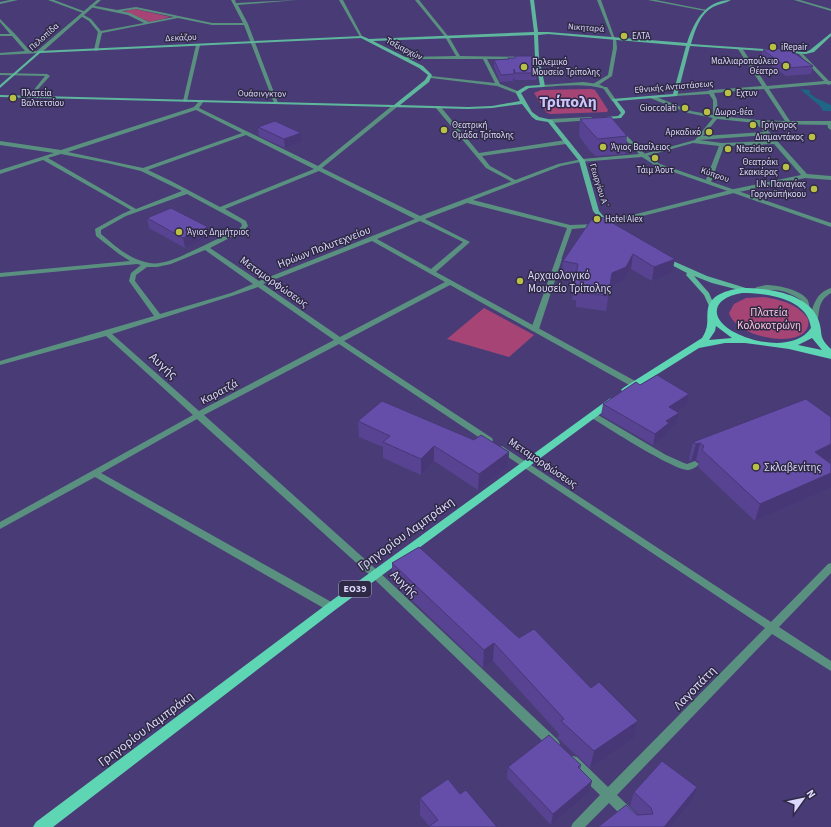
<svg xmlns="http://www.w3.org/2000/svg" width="831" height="827" font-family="'Source Sans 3',sans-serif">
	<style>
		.green { fill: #a64575 }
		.water { fill: #1f6585 }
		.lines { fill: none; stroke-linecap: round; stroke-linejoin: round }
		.service { fill: #5a907f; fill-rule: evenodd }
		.pedestrian { fill: #5a907f; fill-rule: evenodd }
		.minor { fill: #5a907f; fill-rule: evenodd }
		.tertiary { fill: #5a907f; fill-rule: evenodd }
		.secondary { fill: #5eb79d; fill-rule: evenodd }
		.primary { fill: #5ed6b4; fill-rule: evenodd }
		.wall { fill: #574391 }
		.shaded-wall { fill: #473776 }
		.building { fill: #654ea9; stroke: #473776 }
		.poi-dot { fill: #bac045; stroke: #2e2944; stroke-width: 1.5 }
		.labels { text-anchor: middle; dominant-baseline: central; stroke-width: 3; stroke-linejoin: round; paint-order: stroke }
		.far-street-label { font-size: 9px; fill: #ddd8fb; stroke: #2e2944 }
		.far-poi-label { font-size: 9px; fill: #ddd8fb; stroke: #2e2944; text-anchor: start }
		.shield { fill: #2e2944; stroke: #a8a4c4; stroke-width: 1 }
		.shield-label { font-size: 10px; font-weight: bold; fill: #ddd8fb }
		.street-label { font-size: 11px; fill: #ddd8fb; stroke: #2e2944 }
		.poi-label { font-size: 11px; fill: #ddd8fb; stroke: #2e2944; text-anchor: start }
		.park-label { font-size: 11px; fill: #fcc5dc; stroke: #2e2944 }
		.near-street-label { font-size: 13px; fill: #ddd8fb; stroke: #2e2944 }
		.far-town-label { font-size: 16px; font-weight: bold; fill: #cdc4fc; stroke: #2e2944 }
	</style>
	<rect width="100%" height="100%" fill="#493c76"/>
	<!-- green -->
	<g class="green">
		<polygon points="135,9 171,17 150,22 124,11"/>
		<polygon points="592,89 595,90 608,110 607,112 551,114 547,113 534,93 541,90"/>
		<path d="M764,297C781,300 798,304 808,319C814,351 738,341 729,313L734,304L746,298Z"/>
		<polygon points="484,308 534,335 509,357 447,339"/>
	</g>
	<!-- water -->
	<polygon class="water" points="800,89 809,90 811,92 809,93 816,98 831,105 831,111 823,111 820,106"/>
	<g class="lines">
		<!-- service -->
		<g class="service">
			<path d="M583,82L598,84L607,88L605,89C584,83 564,86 543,87L541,86L543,85Z"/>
			<path d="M766,285C777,285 798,289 806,298C809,300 809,306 810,310L809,311H805L801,300C784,289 772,288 753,293L750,291L757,287Z"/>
			<path d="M593,412L666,455L684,463L687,464L695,461L699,464C697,467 693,469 689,470C674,471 607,427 590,417L589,415Z"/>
		</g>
		<!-- pedestrian -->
		<g class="pedestrian">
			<polygon points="447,36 449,37 460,56 537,57 539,58 537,59 487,59 500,84 520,92 520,93 518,94 497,86 431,78 429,77 431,76 495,83 483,59 405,59 403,58 405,57 456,56 445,37"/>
			<polygon points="613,37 616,38 617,48 612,76 597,86 593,86 593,84 608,75 613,48"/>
			<path d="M740,48H742L767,86L824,81L798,53V52L800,51L829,81H831V84L829,85L826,84L769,89L790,121H831V125L762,124L807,174L831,176V180L805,178L734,193L607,225L605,224V222L734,189L801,175L774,144L724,146L711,182L708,184L705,182L719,146L693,143L643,157L640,155L695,140L713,118L688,113L650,98V96H654L691,111L713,115V100L709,94L675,96L673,95L675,94L708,91L710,90H712L762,86L738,49ZM764,89L785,121L758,120L718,116L717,100L714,93ZM717,119L756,123L764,132L703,136ZM766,135L771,141L722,143L699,140Z"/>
			<polygon points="603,87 607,87 616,100 616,101 612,101 603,88"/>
			<polygon points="436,106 440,106 479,153 566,140 569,142 566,144 482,156 490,166 519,182 514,183 486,168 436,108"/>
			<polygon points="591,117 594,119 593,120 550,123 547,121 550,119"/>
			<polygon points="559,257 562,259 539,329 538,331 532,331 531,329 556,259"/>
		</g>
		<!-- minor -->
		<g class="minor">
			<polygon points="10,0 18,0 0,4 0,2"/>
			<polygon points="48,0 54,0 86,12 83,13"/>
			<path d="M231,0H235L236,3L297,0L238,5L248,24L278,103V104L274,103L244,25H212L178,18L102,33L98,50L96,51L94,50L98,32L89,21L79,15L82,14L91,19L101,31L144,23L128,15L90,7V5L117,10L136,7L212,23H243ZM136,9L174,17L149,22L130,13L122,11Z"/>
			<polygon points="415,0 419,0 448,36 448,38 446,38"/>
			<polygon points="597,0 601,0 615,39 612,38"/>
			<polygon points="648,0 656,0 707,10 705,11"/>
			<polygon points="794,0 800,0 831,9 831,11"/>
			<polygon points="0,19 15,34 30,51 41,51 41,53 0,55 0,53 25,51 12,36 0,36 0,34 10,34 0,22"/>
			<polygon points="198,44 200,45 187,101 185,102 183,101 196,45"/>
			<polygon points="0,73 47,74 50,76 30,98 28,97 45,76 0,75"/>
			<path d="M200,100L204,101L199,108L318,166L393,105H397V107L322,168L420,216L558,164L582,159L585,161L561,166L473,200L570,225L598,224L599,225L596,227L572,229L561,260L559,261L556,259L567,228L467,203L425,219L470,242L436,272L637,382L638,384L637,386H631L450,285L344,341L492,438L493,440L492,442H486L339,344L204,415L378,571L558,740L560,744L558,748L554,749L550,748L372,577L197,419L101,473L335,604L336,607L335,610L331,611L327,610L95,477L0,529V522L193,415L106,336L0,365V361L154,316L129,281L131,273L141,265L137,264L0,277V273L130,261L119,254L96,236L95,229L122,214L131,210L43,160L0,174V170L54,153L0,145V141L61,150L194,107ZM196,110L242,133L143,168L68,152ZM246,135L314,169L220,207L171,181L148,170ZM61,154L107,163L141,171L182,191L136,209L48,158ZM319,171L415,219L259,281L210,248L243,231L248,226L246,221L225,209ZM187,194L241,223L242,226L239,229C227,235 214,240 203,246C187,253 163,268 145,262C128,258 114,245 101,234V230L126,216ZM420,221L463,242L431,269L377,239ZM372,241L445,282L340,337L263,284ZM205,250L253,284L231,293L160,314L135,281L136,275L147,267H157L171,264ZM258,287L334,340L199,411L112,334L235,295Z"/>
			<polygon points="827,122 831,122 831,130 828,128"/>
			<polygon points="502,446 771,622 828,564 831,563 831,573 779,627 831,661 831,671 772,634 617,795 646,823 648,827 633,827 609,803 585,827 571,827 573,823 600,795 569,765 567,761 569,757 573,756 577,757 608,787 765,628 499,451 498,449"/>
		</g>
		<!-- tertiary -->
		<g class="tertiary">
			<polygon points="97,0 101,0 41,53 37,53 37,51"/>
			<polygon points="339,0 343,0 363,38 360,37"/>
			<polygon points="619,128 645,154 660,164 831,223 831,227 656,166 642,157 580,162 579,161 582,159 639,154 617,131 616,130"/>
			<path d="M831,288V293C820,299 819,308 818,319L816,320H812L810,319C813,305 816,293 831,288Z"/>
		</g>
		<!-- secondary -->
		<g class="secondary">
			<path d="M530,0H534L538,32H548L687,43C694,22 705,0 731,0C726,3 719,4 713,7C700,14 695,30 691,44L806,52L810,50L831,33V36L814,52L806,54L690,46L677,96L617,101L625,111V113L621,118L608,119H606V117L618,116L621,113L612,100V99L673,94L686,46L548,34L538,35L539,58L545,86L543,87L529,88L521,93L532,112L539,117L552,120L585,161L599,211L611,225L608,227L606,226L593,211L579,161L548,122L536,120L532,117L522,104L492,108L468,109L0,97V95L394,105L425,80L428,75L419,68L361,38L40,53L0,88V85L39,51L362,36L369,39L534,32ZM534,35L535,58L540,85L526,86L516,92V93L520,101L492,106L468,107L400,105L429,82L432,75L423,66L373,41Z"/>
			<polygon points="664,257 707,276 749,289 750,290 747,292 712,283 694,276 709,293 715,307 714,308 710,308 704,295 687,276 686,275 687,273 662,260 661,259"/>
		</g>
		<!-- primary -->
		<g class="primary">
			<path d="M742,288C766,288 808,293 818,319C824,334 817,336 831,349V359L789,349L745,343H725L699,348L629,392H623L621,390L623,388L702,338C710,325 706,320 708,308C712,293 730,290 742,288ZM742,293C766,293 808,298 811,328C796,350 757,344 736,333C708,319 711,298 742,293ZM716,326L732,338L709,340L715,331ZM812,338L822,350L798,345Z"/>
			<polygon points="612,398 615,399 617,401 615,403 335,610 53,827 33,827 36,822 327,604 609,399"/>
		</g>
	</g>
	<!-- wall -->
	<g class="wall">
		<polygon points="763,50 813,66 811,74 786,76 761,58"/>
		<polygon points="508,58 537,73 536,80 515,80 514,77 513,81 500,82 494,66 494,60 508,60"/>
		<polygon points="580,119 627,136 625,154 596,156 590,151 579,136"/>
		<polygon points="258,127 301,133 301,142 285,148 259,136"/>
		<polygon points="147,218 208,227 209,237 185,248 149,228"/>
		<polygon points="591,220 672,273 652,281 631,269 623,282 610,287 606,311 576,307 576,300 572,300 575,278 562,275 563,261"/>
		<polygon points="689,394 687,405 677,411 676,424 668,430 667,435 653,445 601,415 603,404"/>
		<polygon points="831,417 831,459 827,461 831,464 831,488 755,521 698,467 699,462 696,460 691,461 689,459 693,442"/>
		<polygon points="358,421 474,440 509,452 508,467 478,490 434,461 421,475 383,458 383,447 359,437"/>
		<polygon points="392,563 519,638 638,721 634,738 590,768 558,738 559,734 493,661 483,668 392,581"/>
		<polygon points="581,765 580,770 589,793 551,825 507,778 508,767"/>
		<polygon points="634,792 692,801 671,827 637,815 639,815 630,806"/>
		<polygon points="460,794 497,827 429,826 420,815 420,798"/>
	</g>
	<!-- shaded-wall -->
	<g class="shaded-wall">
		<polygon points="301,133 301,142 285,148 284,139"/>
		<polygon points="208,227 209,237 185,248 183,238"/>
		<polygon points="633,254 631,269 623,282 610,287 606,311 612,273"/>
		<polygon points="675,259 672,273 652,281 654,267"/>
		<polygon points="689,394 687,405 667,418 669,407"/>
		<polygon points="679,413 676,424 668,430 667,435 653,445 655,434 666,421"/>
		<polygon points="700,443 696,460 691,461 696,444"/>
		<polygon points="831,444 831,459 810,469 815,452"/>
		<polygon points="434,446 434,461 421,475 421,459"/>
		<polygon points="509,452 508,467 478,490 479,474"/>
		<polygon points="831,473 831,488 755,521 760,504"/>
		<polygon points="494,643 493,661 483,668 484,650"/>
		<polygon points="638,721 634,738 590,768 594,751"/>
		<polygon points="592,781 589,793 551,825 553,814"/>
		<polygon points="697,787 692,801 671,827 664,827"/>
	</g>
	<!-- building -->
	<g class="building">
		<polygon points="787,48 813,66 788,68 763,50"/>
		<polygon points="515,56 534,56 537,73 515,73 514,69 514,74 501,75 494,60 509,59 508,58 515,58"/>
		<polygon points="611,117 627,136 598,139 592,133 580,119"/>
		<polygon points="275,121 301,133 284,139 258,127"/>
		<polygon points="171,208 208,227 183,238 147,218"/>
		<polygon points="600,217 604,218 675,259 654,267 633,254 626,267 612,273 608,296 577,292 579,286 574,285 578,264 563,261 591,220"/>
		<polygon points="657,375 689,394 669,407 679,413 666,421 669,423 655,434 603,404 636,382 640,385"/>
		<polygon points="806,399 831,417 831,444 815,452 831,464 831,473 760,504 702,450 704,446 700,443 696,444 693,442"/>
		<polygon points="382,401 474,440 481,435 509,452 479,474 434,446 421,459 383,442 390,436 358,421"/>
		<polygon points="419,547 519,638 534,629 591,688 599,682 638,721 594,751 561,721 564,719 494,643 484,650 392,563"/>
		<polygon points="549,735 581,765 578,767 592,781 553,814 508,767"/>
		<polygon points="662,761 697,787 664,827 598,827 626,805 637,815 653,814 651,808 634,792"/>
		<polygon points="448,779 460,794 466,790 497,827 428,827 438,820 420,798"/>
	</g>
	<!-- markers -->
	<g class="poi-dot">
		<circle cx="624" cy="36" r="4"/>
		<circle cx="773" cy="47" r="4"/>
		<circle cx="786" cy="66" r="4"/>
		<circle cx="524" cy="67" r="4"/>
		<circle cx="728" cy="93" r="4"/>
		<circle cx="13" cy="98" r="4"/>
		<circle cx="685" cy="108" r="4"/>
		<circle cx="707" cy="112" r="4"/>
		<circle cx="753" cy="125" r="4"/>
		<circle cx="444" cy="130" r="4"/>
		<circle cx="709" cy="132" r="4"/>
		<circle cx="812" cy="137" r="4"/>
		<circle cx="603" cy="147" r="4"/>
		<circle cx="728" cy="149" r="4"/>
		<circle cx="655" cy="158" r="4"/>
		<circle cx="786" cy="167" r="4"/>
		<circle cx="814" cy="189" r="4"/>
		<circle cx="597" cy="219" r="4"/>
		<circle cx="179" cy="232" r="4"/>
		<circle cx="520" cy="281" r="4"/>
		<circle cx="756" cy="467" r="4"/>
	</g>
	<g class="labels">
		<!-- far-street labels -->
		<g class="far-street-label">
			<text transform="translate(586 28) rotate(4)">Νικηταρά</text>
			<text transform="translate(44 37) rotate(-42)">Πελοπίδα</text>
			<text transform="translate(181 38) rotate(-3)">Δεκάζου</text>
			<text transform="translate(404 49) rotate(27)">Ταξιαρχών</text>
			<text transform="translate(674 87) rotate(-5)">Εθνικής Αντιστάσεως</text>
			<text transform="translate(262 94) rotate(1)">Ουάσινγκτον</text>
			<text transform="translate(715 175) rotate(19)">Κύπρου</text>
			<text transform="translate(599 186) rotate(73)">Γεωργίου Α΄</text>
		</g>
		<!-- far-poi labels -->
		<g class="far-poi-label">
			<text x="632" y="36">ΕΛΤΑ</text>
			<text x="781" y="47">iRepair</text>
			<text x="778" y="61" text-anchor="end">Μαλλιαροπούλειο<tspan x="778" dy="10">Θέατρο</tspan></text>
			<text x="532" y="62">Πολεμικό<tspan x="532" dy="10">Μουσείο Τρίπολης</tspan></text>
			<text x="21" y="93">Πλατεία<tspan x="21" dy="10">Βαλτετσίου</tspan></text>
			<text x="736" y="93">Εχτυν</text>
			<text x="677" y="108" text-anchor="end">Gioccolati</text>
			<text x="715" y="112">Δωρο-θέα</text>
			<text x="452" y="125">Θεατρική<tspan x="452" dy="10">Ομάδα Τρίπολης</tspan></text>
			<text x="761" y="125">Γρήγορος</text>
			<text x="701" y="132" text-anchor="end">Αρκαδικό</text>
			<text x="804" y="137" text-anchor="end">Διαμαντάκος</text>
			<text x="611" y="147">Άγιος Βασίλειος</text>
			<text x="736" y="149">Ntezidero</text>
			<text x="778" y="162" text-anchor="end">Θεατράκι<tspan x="778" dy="10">Σκακιέρας</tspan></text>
			<text x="655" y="170" text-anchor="middle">Τάιμ Άουτ</text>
			<text x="806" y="184" text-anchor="end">Ι.Ν. Παναγίας<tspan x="806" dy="10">Γοργοϋπήκοου</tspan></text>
			<text x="605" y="219">Hotel Alex</text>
			<text x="187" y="232">Άγιος Δημήτριος</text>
		</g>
		<!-- shield labels -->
		<rect class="shield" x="339" y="581" width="32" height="16" rx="3"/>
		<g class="shield-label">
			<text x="355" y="589">ΕΟ39</text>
		</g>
		<!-- street labels -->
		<g class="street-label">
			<text transform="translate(324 247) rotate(-21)">Ηρώων Πολυτεχνείου</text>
			<text transform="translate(274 282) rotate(35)">Μεταμορφώσεως</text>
			<text transform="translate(219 392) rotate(-28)">Καρατζά</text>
			<text transform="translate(543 463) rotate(34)">Μεταμορφώσεως</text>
		</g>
		<!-- poi labels -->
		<g class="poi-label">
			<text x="528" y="275">Αρχαιολογικό<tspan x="528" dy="13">Μουσείο Τρίπολης</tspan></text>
			<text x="764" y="467">Σκλαβενίτης</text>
		</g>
		<!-- park labels -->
		<g class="park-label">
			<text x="769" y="312">Πλατεία<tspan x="769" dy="13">Κολοκοτρώνη</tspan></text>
		</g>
		<!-- near-street labels -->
		<g class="near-street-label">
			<text transform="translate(163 366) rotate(42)">Αυγής</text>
			<text transform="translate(406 534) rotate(-36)">Γρηγορίου Λαμπράκη</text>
			<text transform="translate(404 584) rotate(43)">Αυγής</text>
			<text transform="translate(695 688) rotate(-46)">Λαγοπάτη</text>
			<text transform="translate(146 729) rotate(-37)">Γρηγορίου Λαμπράκη</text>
		</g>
		<!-- far-town labels -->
		<g class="far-town-label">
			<text x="568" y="102">Τρίπολη</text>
		</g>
	</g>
	<!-- north arrow -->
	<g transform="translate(803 799) rotate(57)" stroke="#2e2944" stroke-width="3" paint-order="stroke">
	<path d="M0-3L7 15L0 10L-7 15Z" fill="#ddd8fb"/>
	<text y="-6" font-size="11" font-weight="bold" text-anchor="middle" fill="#ddd8fb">N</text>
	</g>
</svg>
